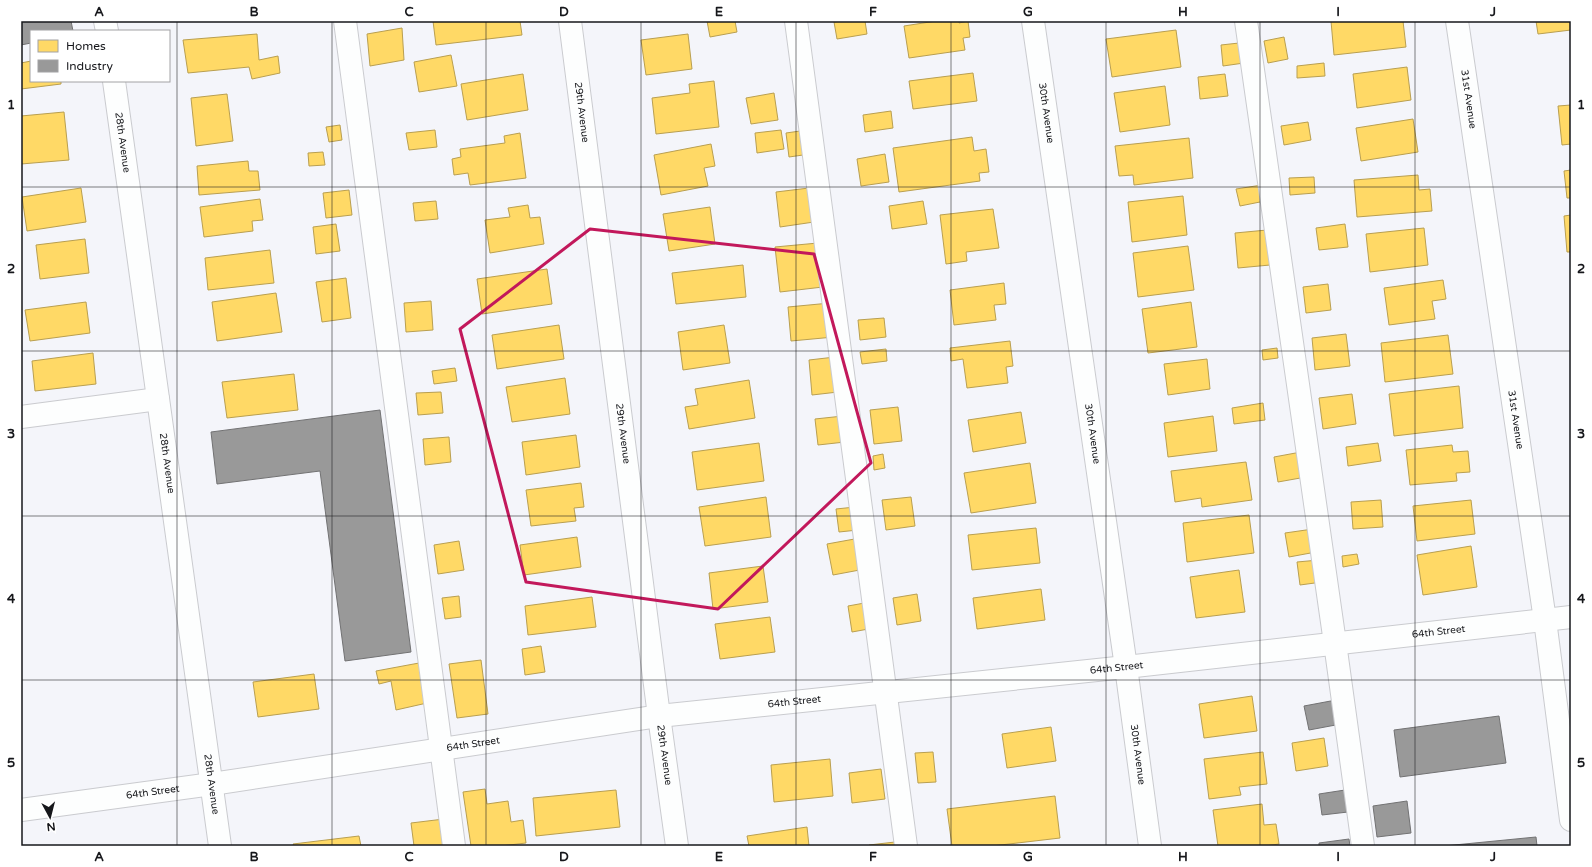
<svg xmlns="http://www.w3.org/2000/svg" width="1592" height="867" font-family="'Varela Round',sans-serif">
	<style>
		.homes { fill: #ffd966; stroke: #b99f50 }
		.industry { fill: #999; stroke: #727273 }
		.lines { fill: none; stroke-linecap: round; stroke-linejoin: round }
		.minor-casing { stroke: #cacbcf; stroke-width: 24 }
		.minor { stroke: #fdfefe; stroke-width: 22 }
		.marked { fill: none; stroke: #c2185b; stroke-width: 3; stroke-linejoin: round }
		.grid { fill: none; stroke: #16171b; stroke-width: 1; stroke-opacity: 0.55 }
		.labels { text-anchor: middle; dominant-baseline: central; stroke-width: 4; stroke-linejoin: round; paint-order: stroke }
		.street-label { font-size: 10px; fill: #16171b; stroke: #fff }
		.neatline { fill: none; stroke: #16171b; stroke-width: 1.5 }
		.grid-label { font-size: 13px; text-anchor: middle; font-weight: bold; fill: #16171b }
	</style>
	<rect width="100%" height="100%" fill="#f4f5fa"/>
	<!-- homes -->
	<g class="homes">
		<polygon points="433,21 520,21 522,35 436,45"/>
		<polygon points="707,21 735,21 737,32 710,37"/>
		<polygon points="842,21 865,21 867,34 837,39 834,22"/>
		<polygon points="936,21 959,21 959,23 968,21 970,37 963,38 965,50 909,58 904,26"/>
		<polygon points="1331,21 1403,21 1406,47 1334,55"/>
		<polygon points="1536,21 1571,21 1571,30 1538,34"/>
		<polygon points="402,28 404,60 370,66 367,34"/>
		<polygon points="1176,30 1181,67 1112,77 1106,39"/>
		<polygon points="257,34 259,60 278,56 280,73 252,79 249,67 188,73 183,40"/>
		<polygon points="688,34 692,69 646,75 641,40"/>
		<polygon points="1284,37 1288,59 1268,63 1264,41"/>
		<polygon points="1248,42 1251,62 1223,66 1221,45"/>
		<polygon points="451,55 457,86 419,92 414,62"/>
		<polygon points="31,61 31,81 61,81 61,84 21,89 21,63"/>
		<polygon points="1324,63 1325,76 1297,78 1297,66"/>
		<polygon points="1407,67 1411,100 1357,108 1353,74"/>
		<polygon points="973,73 977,101 913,109 909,81"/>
		<polygon points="523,74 528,110 467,120 461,84"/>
		<polygon points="1225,74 1228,96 1200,99 1198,77"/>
		<polygon points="714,81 719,127 656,134 652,98 690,93 689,84"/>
		<polygon points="1165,86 1170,125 1120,132 1114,93"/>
		<polygon points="774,93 778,120 751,124 746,98"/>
		<polygon points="227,94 233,141 196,146 191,98"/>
		<polygon points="1571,105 1571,144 1562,145 1558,106"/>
		<polygon points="891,111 893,128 865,132 863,115"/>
		<polygon points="64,112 69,160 21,164 21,116"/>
		<polygon points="1413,119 1418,152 1361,161 1356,128"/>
		<polygon points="1308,122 1311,140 1284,145 1281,126"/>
		<polygon points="340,125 342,140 329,142 326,127"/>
		<polygon points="435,130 437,147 409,150 406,133"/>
		<polygon points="781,130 784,149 757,153 755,133"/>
		<polygon points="800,131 803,155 789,157 786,133"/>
		<polygon points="520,133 526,178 470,185 468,173 454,175 452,159 461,157 460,149 505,143 504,136"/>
		<polygon points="972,137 974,151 986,149 989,172 979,173 980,181 899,192 893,148"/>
		<polygon points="1189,138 1193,178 1134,185 1133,175 1119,176 1115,146"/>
		<polygon points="711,144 715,166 704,168 708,186 661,195 654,155"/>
		<polygon points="323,152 325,165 309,166 308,153"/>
		<polygon points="885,154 889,182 861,186 857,159"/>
		<polygon points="248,161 249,171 258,171 260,190 199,195 197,166"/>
		<polygon points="1571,170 1571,198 1567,198 1564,171"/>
		<polygon points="1418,175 1419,190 1430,189 1432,211 1357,217 1354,180"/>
		<polygon points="1314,177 1315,193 1290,195 1289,178"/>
		<polygon points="1262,185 1265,201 1240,206 1236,189"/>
		<polygon points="81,188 86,222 27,231 22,197"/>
		<polygon points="809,188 814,222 780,227 776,192"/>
		<polygon points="349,190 352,215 326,218 323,193"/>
		<polygon points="1183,196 1187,235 1132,242 1128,202"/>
		<polygon points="260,199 263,220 252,221 253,231 204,237 200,207"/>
		<polygon points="436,201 438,219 415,221 413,203"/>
		<polygon points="923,201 927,224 892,229 889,206"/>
		<polygon points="528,205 530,218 540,217 544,244 490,253 485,220 510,217 508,208"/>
		<polygon points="710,207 715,244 669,251 663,214"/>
		<polygon points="993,209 999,248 966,252 967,261 946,264 940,215"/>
		<polygon points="1571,215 1571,252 1567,252 1564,216"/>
		<polygon points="336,224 340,251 316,254 313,227"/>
		<polygon points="1345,224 1348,247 1319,250 1316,228"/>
		<polygon points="1424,228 1428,265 1370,272 1366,234"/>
		<polygon points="1267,230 1270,265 1238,268 1235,233"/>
		<polygon points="85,239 89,273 40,279 36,245"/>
		<polygon points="818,243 823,287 780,292 775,247"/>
		<polygon points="1188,246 1194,290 1138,297 1133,253"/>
		<polygon points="270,250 274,283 208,290 205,258"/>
		<polygon points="743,265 746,297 676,304 672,273"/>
		<polygon points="547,269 552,304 482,314 477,279"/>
		<polygon points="346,278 351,318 322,322 316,282"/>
		<polygon points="1443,280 1446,299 1432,301 1435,319 1389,325 1384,288"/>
		<polygon points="1004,283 1006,304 994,305 996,320 954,325 950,290"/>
		<polygon points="1328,284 1331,310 1306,313 1303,287"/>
		<polygon points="276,293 282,332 217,341 212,302"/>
		<polygon points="431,301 433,330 406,332 404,303"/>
		<polygon points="86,302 90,333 30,341 25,310"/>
		<polygon points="1191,302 1197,347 1148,353 1142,309"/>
		<polygon points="830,303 834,337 791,341 788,307"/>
		<polygon points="884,318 886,337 860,340 858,320"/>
		<polygon points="559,325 564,359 497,369 492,335"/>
		<polygon points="724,325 730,363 683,370 678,332"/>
		<polygon points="1346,334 1350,366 1315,370 1312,338"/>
		<polygon points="1448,335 1453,374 1385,382 1381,343"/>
		<polygon points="1010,341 1013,366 1006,367 1008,383 967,388 963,359 951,361 950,348"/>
		<polygon points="1277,348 1278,358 1263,360 1262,350"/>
		<polygon points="886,349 887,361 862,364 860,352"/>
		<polygon points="93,353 96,384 35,391 32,361"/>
		<polygon points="835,357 838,392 812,395 809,360"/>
		<polygon points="1207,359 1210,389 1168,395 1164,364"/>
		<polygon points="455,368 457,381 434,384 432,371"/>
		<polygon points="294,374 298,410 227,418 222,382"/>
		<polygon points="565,378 570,414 512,422 506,387"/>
		<polygon points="749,380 755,418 689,429 685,407 698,405 695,389"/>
		<polygon points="1459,386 1463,428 1394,436 1389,394"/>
		<polygon points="441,392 443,413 418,415 416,393"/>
		<polygon points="1352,394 1356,424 1323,429 1319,398"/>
		<polygon points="1263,403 1265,420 1234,424 1232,408"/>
		<polygon points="898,407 902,441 874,444 870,410"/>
		<polygon points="1021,412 1026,443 973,452 968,420"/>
		<polygon points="843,416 845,442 818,445 815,419"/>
		<polygon points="1213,416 1217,451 1168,457 1164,423"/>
		<polygon points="576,435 580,467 526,475 522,442"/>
		<polygon points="449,437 451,462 425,465 423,439"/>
		<polygon points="759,443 764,481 697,490 692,452"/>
		<polygon points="1378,443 1381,461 1348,466 1346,447"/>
		<polygon points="1452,445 1453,452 1468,451 1470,472 1456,473 1457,481 1410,485 1406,450"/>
		<polygon points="1301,452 1306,477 1278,482 1274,457"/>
		<polygon points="883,454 885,468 874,470 873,456"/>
		<polygon points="1246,462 1252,500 1202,507 1201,498 1175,502 1171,471"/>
		<polygon points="1030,463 1036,503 971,513 964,473"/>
		<polygon points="581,483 584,507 574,508 576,521 531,526 526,490"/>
		<polygon points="766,497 771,537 705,546 699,507"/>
		<polygon points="911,497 915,526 886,530 882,500"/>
		<polygon points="1381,500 1383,527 1353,529 1351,502"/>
		<polygon points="1471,500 1475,534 1417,541 1413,506"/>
		<polygon points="855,507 858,530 839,532 836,509"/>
		<polygon points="1249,515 1254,553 1187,562 1183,523"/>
		<polygon points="1036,528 1040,563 972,570 968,535"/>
		<polygon points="1313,529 1316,552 1289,557 1285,533"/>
		<polygon points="577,537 581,567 524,575 520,545"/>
		<polygon points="860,538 865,569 833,575 827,544"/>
		<polygon points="459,541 464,570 438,574 434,545"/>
		<polygon points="1471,546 1477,587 1423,595 1417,555"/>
		<polygon points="1357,554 1359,564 1343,567 1342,556"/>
		<polygon points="1319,560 1322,582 1300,585 1297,562"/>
		<polygon points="763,566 768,602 713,609 709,573"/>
		<polygon points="1239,570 1245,612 1196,618 1190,577"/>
		<polygon points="1041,589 1045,620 977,629 973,598"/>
		<polygon points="917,594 921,621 897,625 893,598"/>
		<polygon points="459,596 461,617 445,619 442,598"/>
		<polygon points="592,597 596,627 528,635 525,606"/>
		<polygon points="870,602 874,628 852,632 848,606"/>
		<polygon points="770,617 775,652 720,659 715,624"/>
		<polygon points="541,646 545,672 525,675 522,649"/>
		<polygon points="481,660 488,714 457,718 449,664"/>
		<polygon points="419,663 427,703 396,710 391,681 379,684 376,671"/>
		<polygon points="314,674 319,709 258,717 253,682"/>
		<polygon points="1252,696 1257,731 1204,738 1199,704"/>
		<polygon points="1051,727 1056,761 1007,768 1002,734"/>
		<polygon points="1324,738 1328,766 1296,771 1292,743"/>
		<polygon points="933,752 936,782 918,783 915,753"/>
		<polygon points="1263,752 1267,784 1239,787 1241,795 1209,799 1204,759"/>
		<polygon points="830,759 833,796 774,802 771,765"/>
		<polygon points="881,769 885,799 852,803 849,773"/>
		<polygon points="485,789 487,804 508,801 511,822 523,820 526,843 501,846 471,846 463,792"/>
		<polygon points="616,790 620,827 536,836 533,798"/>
		<polygon points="1055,796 1060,838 992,846 952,846 947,809"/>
		<polygon points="1262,804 1264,825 1276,824 1279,844 1265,846 1218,846 1213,810"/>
		<polygon points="444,819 448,846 414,846 411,823"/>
		<polygon points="807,827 809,846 749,846 747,836"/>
		<polygon points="359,836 361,846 294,846 293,844"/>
		<polygon points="895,842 895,846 869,846 869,845"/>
	</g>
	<!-- industry -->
	<g class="industry">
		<polygon points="21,21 71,21 73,31 31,31 31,43 21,45"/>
		<polygon points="380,410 411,652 345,661 320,471 217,484 211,432"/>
		<polygon points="1336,700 1341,724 1309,730 1304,706"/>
		<polygon points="1499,716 1506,763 1400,777 1394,730"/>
		<polygon points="1345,790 1348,812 1322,815 1319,794"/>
		<polygon points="1407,801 1411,833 1377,837 1373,806"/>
		<polygon points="1536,837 1537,846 1444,846"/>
		<polygon points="1349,839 1350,846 1319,846 1319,843"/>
	</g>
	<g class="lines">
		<defs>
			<g id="minor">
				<polyline points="105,21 107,31"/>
				<polyline points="345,21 454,846"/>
				<path id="s1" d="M570,21L659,716L677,846"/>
				<polyline points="796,21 906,846"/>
				<path id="s2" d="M1033,21L1126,667L1150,846"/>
				<polyline points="1246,21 1335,643 1363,846"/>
				<path id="s3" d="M1457,21L1545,620L1571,820"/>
				<path id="s4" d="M114,81L220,846"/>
				<polyline points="21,417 158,399"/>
				<path id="s5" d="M21,810L212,784L659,716L1126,667L1571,617"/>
			</g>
		</defs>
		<!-- minor casing -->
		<use href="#minor" class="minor-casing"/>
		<!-- minor -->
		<use href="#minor" class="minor"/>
	</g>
	<!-- marked area -->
	<path class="marked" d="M590,229L814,254L871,463L718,609L526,582L460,329Z"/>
	<!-- grid -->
	<path class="grid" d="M177,21V846M332,21V846M486,21V846M641,21V846M796,21V846M951,21V846M1106,21V846M1260,21V846M1415,21V846M21,187H1571M21,351H1571M21,516H1571M21,680H1571"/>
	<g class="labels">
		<!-- street labels -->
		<g class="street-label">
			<text stroke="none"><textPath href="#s3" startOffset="79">31st Avenue</textPath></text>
			<text stroke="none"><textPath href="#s1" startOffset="92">29th Avenue</textPath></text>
			<text stroke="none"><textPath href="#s2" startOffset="93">30th Avenue</textPath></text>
			<text stroke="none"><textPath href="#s4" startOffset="62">28th Avenue</textPath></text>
			<text stroke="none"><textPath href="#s3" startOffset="403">31st Avenue</textPath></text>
			<text stroke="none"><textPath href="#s2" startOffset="417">30th Avenue</textPath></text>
			<text stroke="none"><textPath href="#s1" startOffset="416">29th Avenue</textPath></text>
			<text stroke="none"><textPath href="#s4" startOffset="386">28th Avenue</textPath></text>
			<text stroke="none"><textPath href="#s5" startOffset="1429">64th Street</textPath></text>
			<text stroke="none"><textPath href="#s5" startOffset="1105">64th Street</textPath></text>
			<text stroke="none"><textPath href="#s5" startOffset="781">64th Street</textPath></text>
			<text stroke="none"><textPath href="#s5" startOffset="457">64th Street</textPath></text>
			<text stroke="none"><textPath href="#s2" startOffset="741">30th Avenue</textPath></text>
			<text stroke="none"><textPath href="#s1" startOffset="740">29th Avenue</textPath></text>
			<text stroke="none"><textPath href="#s4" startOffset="710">28th Avenue</textPath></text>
			<text stroke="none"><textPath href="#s5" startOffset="133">64th Street</textPath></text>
		</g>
	</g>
	<!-- border -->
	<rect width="1592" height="867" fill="none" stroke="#ffffff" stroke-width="44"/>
	<!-- legend -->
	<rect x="30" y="30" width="140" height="52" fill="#ffffff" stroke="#a2a2a4"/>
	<rect x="38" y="40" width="20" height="12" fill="#ffd966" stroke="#a2a2a4"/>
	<text x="66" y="50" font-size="12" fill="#16171b">Homes</text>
	<rect x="38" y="60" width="20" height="12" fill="#999999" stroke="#a2a2a4"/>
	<text x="66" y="70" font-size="12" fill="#16171b">Industry</text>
	<!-- north arrow -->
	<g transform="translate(50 817) rotate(173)" stroke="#ffffff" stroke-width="3" paint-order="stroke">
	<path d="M0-3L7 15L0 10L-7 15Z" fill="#16171b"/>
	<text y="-6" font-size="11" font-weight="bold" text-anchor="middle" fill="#16171b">N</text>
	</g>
	<rect x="22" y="22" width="1548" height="823" class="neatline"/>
	<g class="grid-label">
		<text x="99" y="16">A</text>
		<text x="254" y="16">B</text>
		<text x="409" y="16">C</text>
		<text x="564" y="16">D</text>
		<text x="719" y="16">E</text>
		<text x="873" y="16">F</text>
		<text x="1028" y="16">G</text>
		<text x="1183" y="16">H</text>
		<text x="1338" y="16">I</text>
		<text x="1493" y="16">J</text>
		<text x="11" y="109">1</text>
		<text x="1581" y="109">1</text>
		<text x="11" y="273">2</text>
		<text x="1581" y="273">2</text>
		<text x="11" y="438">3</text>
		<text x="1581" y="438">3</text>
		<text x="11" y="603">4</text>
		<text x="1581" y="603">4</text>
		<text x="11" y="767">5</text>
		<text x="1581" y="767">5</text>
		<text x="99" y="861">A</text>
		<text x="254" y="861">B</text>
		<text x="409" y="861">C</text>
		<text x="564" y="861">D</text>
		<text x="719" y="861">E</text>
		<text x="873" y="861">F</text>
		<text x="1028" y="861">G</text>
		<text x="1183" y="861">H</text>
		<text x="1338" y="861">I</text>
		<text x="1493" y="861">J</text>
	</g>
</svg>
